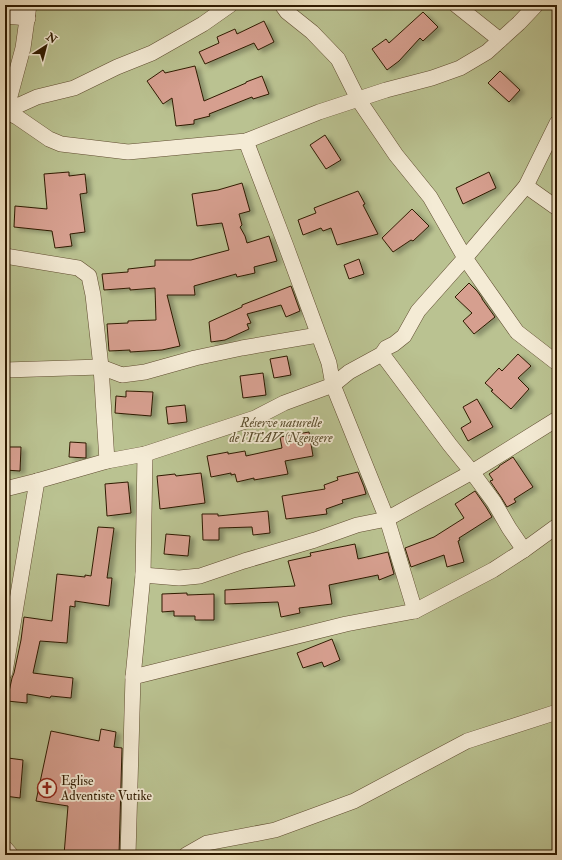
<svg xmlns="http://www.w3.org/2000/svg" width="562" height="860" font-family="'IM FELL Double Pica',serif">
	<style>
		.green { fill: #bac291; stroke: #746e48 }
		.building { fill: #d69f8f; stroke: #2f1a00; filter: url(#shadow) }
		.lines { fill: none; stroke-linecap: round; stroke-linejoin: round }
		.street-casing { stroke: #5f4c30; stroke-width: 16 }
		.street { stroke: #f4ebd5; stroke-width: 15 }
		.labels { text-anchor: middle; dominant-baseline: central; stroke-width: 3.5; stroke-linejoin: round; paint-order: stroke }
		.park-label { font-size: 13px; font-style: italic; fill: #594c2c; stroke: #f4ebd5 }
		.poi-label { font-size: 13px; fill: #2f1a00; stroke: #f4ebd5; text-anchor: start }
	</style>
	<defs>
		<filter id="shadow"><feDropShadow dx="4.5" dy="2.5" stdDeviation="2" flood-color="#0004"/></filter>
	</defs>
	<rect width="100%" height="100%" fill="#eee0bf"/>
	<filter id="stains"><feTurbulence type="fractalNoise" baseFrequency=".005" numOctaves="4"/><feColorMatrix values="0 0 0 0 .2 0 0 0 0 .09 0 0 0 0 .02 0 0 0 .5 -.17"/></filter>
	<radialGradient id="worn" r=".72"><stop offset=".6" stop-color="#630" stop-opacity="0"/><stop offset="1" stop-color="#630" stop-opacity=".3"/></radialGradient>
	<!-- green -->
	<rect class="green" x="5" y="5" width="552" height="850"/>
	<!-- building -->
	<g class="building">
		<polygon points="423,12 438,27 423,41 420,38 399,61 387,70 372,49 386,39 389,43"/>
		<polygon points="264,21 274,42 258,50 254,43 205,64 199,52 219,43 217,37 235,29 237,34"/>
		<polygon points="195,66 204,101 246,83 246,82 262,76 269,94 253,99 252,97 209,114 210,116 194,120 194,124 176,126 172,98 163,104 147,81 163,70 165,73"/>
		<polygon points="500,71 520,90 509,102 488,83"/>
		<polygon points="325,135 341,160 326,169 310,145"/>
		<polygon points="69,172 69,176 85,174 87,193 80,194 85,232 70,234 72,246 55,248 52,231 14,227 15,206 47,209 44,174"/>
		<polygon points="489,172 496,188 463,204 456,188"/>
		<polygon points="242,183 250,211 239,214 242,225 240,227 245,236 247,243 269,236 277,261 254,267 255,273 237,277 236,274 194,286 195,295 167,295 180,346 162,350 130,352 130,350 109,351 107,324 128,323 128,321 156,320 155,288 130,290 130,288 104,290 102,274 128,272 128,269 155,266 155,260 191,260 229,250 222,223 197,226 192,194 218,190"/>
		<polygon points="358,191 365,204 363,205 378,234 337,245 331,228 323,231 321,228 303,235 298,220 316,213 314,208"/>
		<polygon points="412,209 429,226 413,241 411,240 393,252 382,238"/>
		<polygon points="359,259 364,274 349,279 344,265"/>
		<polygon points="469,283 477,291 482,298 482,299 495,317 474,334 463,321 472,313 455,297"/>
		<polygon points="291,286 300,311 286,317 281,305 247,314 251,323 247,324 249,329 225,340 211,342 209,322 242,307 242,305"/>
		<polygon points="518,354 531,366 518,378 529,389 511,409 491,391 493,390 485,383 499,368 502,371"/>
		<polygon points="287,356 291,375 274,378 270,359"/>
		<polygon points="263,373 266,395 243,398 240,376"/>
		<polygon points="126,391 153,392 151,416 115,413 116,396 126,397"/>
		<polygon points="477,399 493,427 468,441 461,428 471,422 463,407"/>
		<polygon points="185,405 187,422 168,424 166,407"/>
		<polygon points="309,432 313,456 285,461 288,474 254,480 254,478 237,482 235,474 231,475 231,473 211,477 207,456 228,452 228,454 245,451 246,456 282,448 280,437"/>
		<polygon points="70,442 86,443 86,458 69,457"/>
		<polygon points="5,447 21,447 20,471 5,470"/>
		<polygon points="513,457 533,487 514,499 516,502 507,507 501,497 490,481 493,480 489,474 499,467 499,466"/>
		<polygon points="358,472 364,487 366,494 342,500 343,503 326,509 327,514 286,519 282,496 325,489 324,485 338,480 337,477"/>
		<polygon points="201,473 205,503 160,509 157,476 175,474 176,476"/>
		<polygon points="128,482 131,513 107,516 105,484"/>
		<polygon points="475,491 486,507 492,517 459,538 460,540 458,541 464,562 447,567 444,555 411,567 405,548 434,537 464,518 455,504"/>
		<polygon points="268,511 270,533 253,535 252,527 219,528 219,540 203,540 202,514 218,514 218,516"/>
		<polygon points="98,527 114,528 107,578 112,578 109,606 75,601 75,607 70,606 67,643 40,641 33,673 73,678 71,698 51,696 50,698 27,694 27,703 7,701 12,678 14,673 21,640 24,617 52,621 57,574 85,577 85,575 91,576"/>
		<polygon points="166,534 190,536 188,556 164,554"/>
		<polygon points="355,544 358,559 388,552 394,574 379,580 378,575 329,585 332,604 299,608 300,613 281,617 278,602 225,604 225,590 295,586 288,561 311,556 310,553"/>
		<polygon points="187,593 187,595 214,594 214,620 195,620 195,616 174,616 174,611 162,612 162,594"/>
		<polygon points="332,639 340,660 324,667 322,662 303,668 297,653"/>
		<polygon points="101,729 116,732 114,747 122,748 119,855 64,855 68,806 36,801 51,731 99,741"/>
		<polygon points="8,758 23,760 20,798 5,796 5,765 7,765"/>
	</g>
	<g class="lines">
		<defs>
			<g id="street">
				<polyline points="29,5 23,48 6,111 37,97 74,88 117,67 152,53 203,24 230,5"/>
				<polyline points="282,5 287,12 312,32 338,59 358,99 396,155 430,197 465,258 517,332 557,363"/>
				<polyline points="456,5 500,40"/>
				<polyline points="5,16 28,18"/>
				<polyline points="5,111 17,117 49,139 61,144 95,148 128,152 246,141 319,112 386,90 432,78 460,68 487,52 519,23 536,5"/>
				<polyline points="246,141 286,246 329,363 333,385 387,519 415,611"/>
				<polyline points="526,186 557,208"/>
				<polyline points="5,256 78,268 89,276 93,295 101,367 107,461"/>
				<polyline points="382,354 450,445 472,472 494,502 509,528 524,550"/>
				<polyline points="5,370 101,367 122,375 145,372 195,358 242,348 318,335"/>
				<polyline points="5,489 37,481 107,461 145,454 255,418 284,403 333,385 349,372 382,354 386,348 394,344 404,336 418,311 465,258 526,186 557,123"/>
				<polyline points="143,575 179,578 200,576 244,561 315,540 357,525 387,519 472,472 557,419"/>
				<polyline points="5,672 37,481"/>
				<polyline points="133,677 346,624 415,611 493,570 524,550 557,526"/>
				<polyline points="5,848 11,855"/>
				<polyline points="128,855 133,677 143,575 145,454"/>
				<polyline points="186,855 207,843 275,830 354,801 467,741 557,712"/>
			</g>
		</defs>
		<!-- street casing -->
		<use href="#street" class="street-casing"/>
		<!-- street -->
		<use href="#street" class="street"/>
	</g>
	<!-- icons -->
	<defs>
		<symbol id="church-ring" viewBox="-11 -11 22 22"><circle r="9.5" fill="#f4ebd5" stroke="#8f2418" stroke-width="1.5"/><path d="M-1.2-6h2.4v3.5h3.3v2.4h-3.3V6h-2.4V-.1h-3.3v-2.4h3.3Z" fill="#8f2418"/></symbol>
	</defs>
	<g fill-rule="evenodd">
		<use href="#church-ring" x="36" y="777" width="22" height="22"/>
	</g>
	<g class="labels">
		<!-- park labels -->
		<g class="park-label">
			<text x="281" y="423">Réserve naturelle<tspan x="281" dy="15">de l'ITAV (Ngengere</tspan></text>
		</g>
		<!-- poi labels -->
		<g class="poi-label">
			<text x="61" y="781">Eglise<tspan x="61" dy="15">Adventiste Vutike</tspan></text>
		</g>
	</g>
	<!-- margin -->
	<rect width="562" height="860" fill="none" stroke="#eee0bf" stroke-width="20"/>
	<rect x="6" y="6" width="550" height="848" fill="none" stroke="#2f1a00" stroke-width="2"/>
	<rect x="10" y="10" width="542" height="840" fill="none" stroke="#2f1a00"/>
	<!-- north arrow -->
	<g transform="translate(46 46) rotate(36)" stroke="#f4ebd5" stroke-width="3" paint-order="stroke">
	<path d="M0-3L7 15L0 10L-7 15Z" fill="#2f1a00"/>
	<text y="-6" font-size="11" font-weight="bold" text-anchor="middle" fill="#2f1a00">N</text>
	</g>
	<rect width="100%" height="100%" filter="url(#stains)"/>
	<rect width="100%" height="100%" fill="url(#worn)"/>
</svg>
